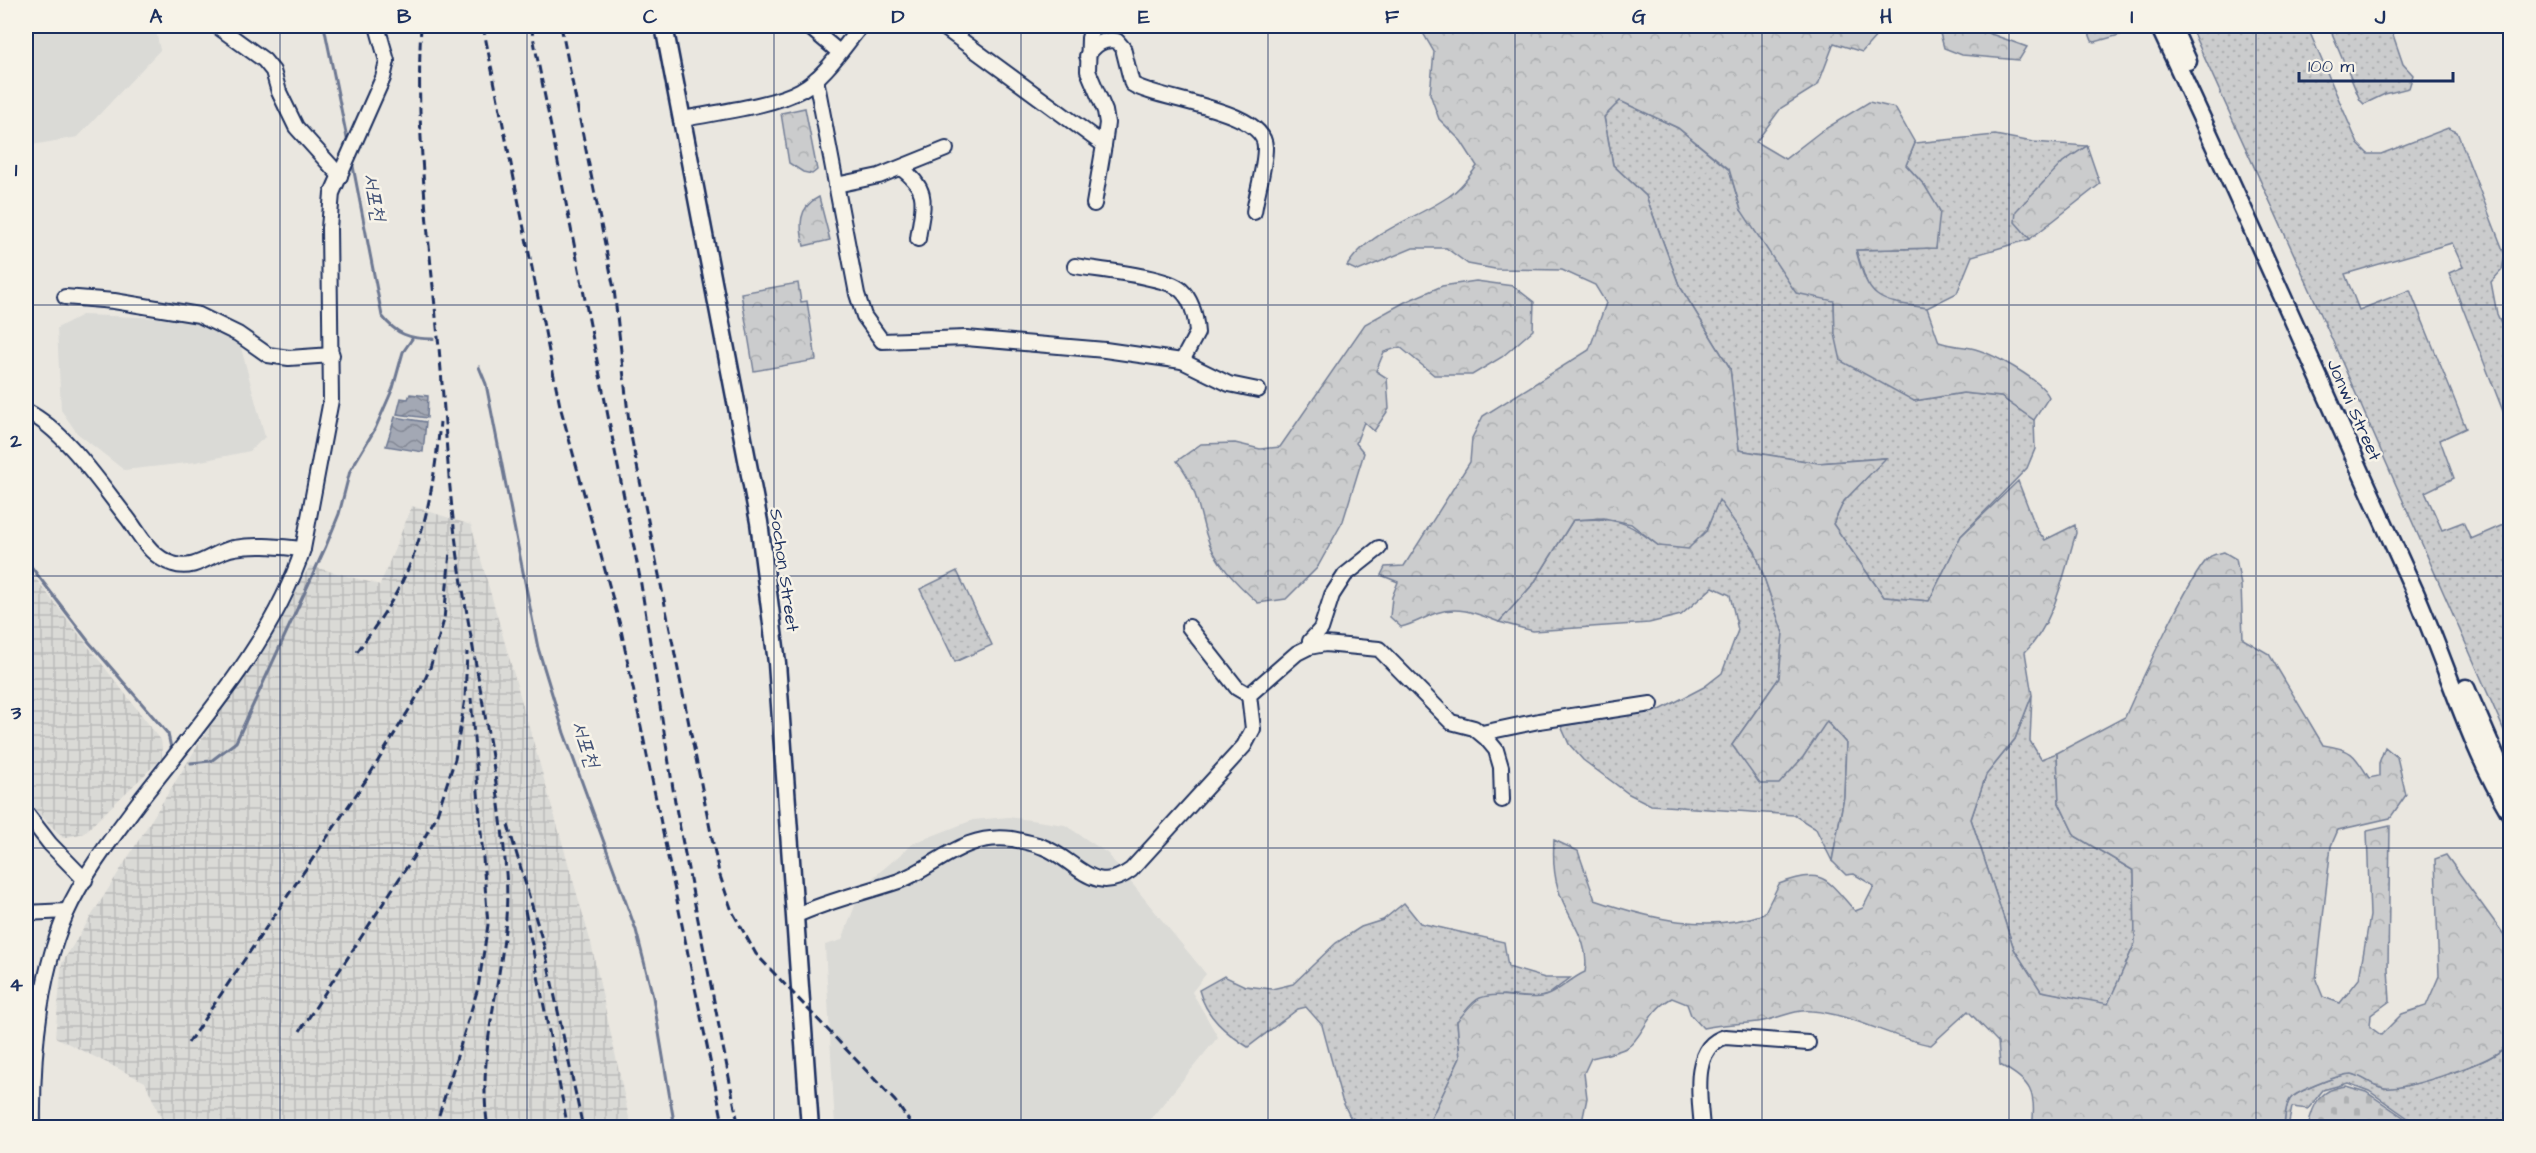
<svg xmlns="http://www.w3.org/2000/svg" width="2536" height="1153" font-family="'Architects Daughter','Poor Story',sans-serif">
	<style>
		.built { fill: #dadad6 }
		.industrial { fill: url(#industrial-grid) }
		.grass { fill: url(#grass-dots); stroke: #737e96; stroke-width: 1.5 }
		.forest { fill: url(#forest-crowns); stroke: #737e96; stroke-width: 1.5 }
		.cemetery { fill: url(#cemetery-stones); stroke: #737e96; stroke-width: 1.5 }
		.water { fill: url(#water-waves); stroke: #6d7892; stroke-width: 1.5 }
		.lines { fill: none; stroke-linecap: round; stroke-linejoin: round }
		.stream { stroke: #6d7892; stroke-width: 3 }
		.minor-casing { stroke: #1b2f5e; stroke-width: 18 }
		.major-casing { stroke: #1b2f5e; stroke-width: 21 }
		.minor { stroke: #f7f3e8; stroke-width: 14 }
		.major { stroke: #f7f3e8; stroke-width: 16 }
		.rail { stroke: #1b2f5e; stroke-width: 3; stroke-dasharray: 9 4.5; stroke-linecap: butt }
		.grid { fill: none; stroke: #1b2f5e; stroke-width: 1.5; stroke-opacity: 0.55 }
		.labels { text-anchor: middle; dominant-baseline: central; stroke-width: 5; stroke-linejoin: round; paint-order: stroke }
		.street-label { font-size: 18px; fill: #1b2f5e; stroke: #f7f3e8 }
		.water-label { font-size: 20px; font-style: italic; fill: #445378; stroke: #f7f3e8 }
		.neatline { fill: none; stroke: #1b2f5e; stroke-width: 2 }
		.grid-label { font-size: 20px; text-anchor: middle; font-weight: bold; fill: #1b2f5e }
	</style>
	<defs>
		<pattern id="industrial-grid" width="8" height="8" patternUnits="userSpaceOnUse" patternTransform="scale(1.5)"><rect width="8" height="8" fill="#dadad6"/><path d="M0 4h8M4 0v8" fill="none" stroke="#babbba"/></pattern>
		<pattern id="grass-dots" width="8" height="8" patternUnits="userSpaceOnUse" patternTransform="scale(1.5)"><rect width="8" height="8" fill="#cbcccd"/><path d="M2 2h.1M6 6h.1" fill="none" stroke="#aeb0b2" stroke-width="1.8" stroke-linecap="round"/></pattern>
		<pattern id="forest-crowns" width="20" height="18" patternUnits="userSpaceOnUse" patternTransform="scale(1.5)"><rect width="20" height="18" fill="#cbcccd"/><path d="M2 6a3 3 0 1 1 6 0M12 15a3 3 0 1 1 6 0" fill="none" stroke="#aeb0b2"/></pattern>
		<pattern id="cemetery-stones" width="16" height="16" patternUnits="userSpaceOnUse" patternTransform="scale(1.5)"><rect width="16" height="16" fill="#cbcccd"/><path d="M2 7V4a2 2 0 0 1 4 0v3zM10 15v-3a2 2 0 0 1 4 0v3z" fill="#aeb0b2"/></pattern>
		<pattern id="water-waves" width="16" height="10" patternUnits="userSpaceOnUse" patternTransform="scale(1.5)"><rect width="16" height="10" fill="#a3a8b4"/><path d="M0 5q4-4 8 0t8 0" fill="none" stroke="#848996"/></pattern>
	</defs>
	<rect width="100%" height="100%" fill="#eae7e0"/>
	<filter id="ink" filterUnits="userSpaceOnUse"><feTurbulence type="fractalNoise" baseFrequency=".0167" numOctaves="2"/><feDisplacementMap in="SourceGraphic" scale="12" xChannelSelector="R" yChannelSelector="G"/><feConvolveMatrix kernelMatrix="1 2 1 2 8 2 1 2 1" color-interpolation-filters="sRGB"/></filter>
	<g filter="url(#ink)">
		<!-- built -->
		<g class="built">
			<polygon points="26,26 155,26 160,50 78,137 32,145 26,136"/>
			<polygon points="82,315 196,319 240,344 265,437 250,451 196,462 124,470 77,433 61,410 57,328"/>
			<polygon points="1009,817 1065,825 1107,853 1206,974 1192,992 1218,1037 1144,1127 835,1127 825,945 842,940 856,903 874,877 914,843 973,820"/>
		</g>
		<!-- industrial -->
		<g class="industrial">
			<polygon points="412,506 471,525 591,943 631,1127 165,1127 145,1082 55,1037 62,963 310,566 380,585"/>
			<polygon points="26,566 161,740 162,758 84,833 63,838 26,800"/>
		</g>
		<!-- grass -->
		<g class="grass">
			<polygon points="2078,26 2132,26 2130,32 2095,42 2092,41 2089,33"/>
			<polygon points="2190,26 2307,26 2358,144 2368,154 2381,154 2448,128 2457,132 2505,255 2502,270 2491,282 2497,314 2510,343 2510,429 2449,273 2463,267 2452,243 2345,274 2359,310 2410,290 2466,428 2440,440 2454,478 2425,492 2442,530 2463,522 2471,539 2510,522 2510,744 2312,294"/>
			<polygon points="2329,26 2390,26 2403,64 2413,75 2409,88 2385,94 2364,104 2360,100"/>
			<polygon points="1619,100 1678,128 1729,170 1741,210 1834,300 1835,334 1914,401 1964,393 2001,397 2034,420 2035,449 2027,468 1961,536 1929,601 1884,597 1833,524 1844,501 1885,458 1818,463 1739,450 1730,368 1679,285 1646,196 1613,165 1604,117"/>
			<polygon points="1995,135 2033,142 2087,146 2063,162 2016,222 2030,239 1972,256 1957,293 1927,308 1887,303 1869,290 1856,250 1936,248 1925,186 1906,165 1915,143"/>
			<path d="M1719,499L1755,551L1783,633L1779,678L1732,745L1803,757L1826,721L1846,743L1844,797L1832,861L1816,829L1794,815L1651,805L1629,794L1583,760L1569,744L1561,726L1660,710L1704,687L1722,673L1738,630L1730,595L1713,587L1681,615L1649,623L1533,631L1499,622L1534,583L1573,520C1617,518 1624,519 1659,546L1706,531Z"/>
			<polygon points="957,571 992,645 955,662 920,589"/>
			<polygon points="2032,695 2030,741 2041,759 2057,753 2059,803 2075,836 2134,871 2135,943 2108,1005 2040,991 2014,949 1971,819 1986,775 2015,739"/>
			<path d="M1404,903L1420,923L1504,942L1508,967L1545,978H1570L1548,995L1536,998L1503,995L1457,1021L1460,1058L1427,1128L1370,1127L1350,1117L1342,1100L1322,1025L1306,1007L1298,1009L1248,1047C1226,1033 1206,1017 1199,990L1224,976L1245,986L1272,989L1293,984L1336,943L1361,927L1383,920Z"/>
			<path d="M2510,1040V1127H2421L2369,1091L2348,1083L2323,1090L2308,1109L2292,1107L2288,1127L2284,1128C2285,1118 2285,1104 2292,1097C2301,1090 2342,1073 2352,1074C2363,1076 2373,1087 2385,1088C2406,1090 2476,1066 2494,1055C2502,1051 2506,1046 2510,1040Z"/>
		</g>
		<!-- forest -->
		<g class="forest">
			<path d="M1419,26H1885L1862,52L1834,43L1818,85L1781,108L1756,142L1785,159L1820,132L1869,102L1895,108L1915,143L1906,165L1925,186L1940,211L1936,248L1856,250C1869,301 1877,301 1927,308L1939,342C1950,346 1959,346 1971,348C1990,352 2041,379 2049,397L2034,420L2001,397L1963,393L1914,401L1841,361L1835,334L1834,301L1796,293L1741,210L1729,169L1678,128L1620,101L1604,117L1613,165L1646,196L1679,285L1730,368L1739,450L1818,463L1886,458L1844,501L1833,524L1884,597L1929,601L1961,536L2018,481L2037,530L2045,540L2075,525L2076,533C2064,572 2055,623 2025,652L2032,695L2015,739L1986,775L1971,819L2014,949L2041,991L2108,1004L2135,943L2134,871L2075,836L2059,803L2057,753L2125,717C2136,692 2193,567 2211,556C2214,554 2220,553 2224,552L2236,559L2241,585L2243,639L2269,654L2323,745C2351,749 2354,753 2369,778L2379,776V763L2385,747L2397,757L2406,795L2390,818L2338,830L2331,846L2316,980L2323,997L2340,1003L2359,979L2370,916L2367,831L2390,826L2388,969L2390,1001L2371,1015L2370,1027L2381,1035L2402,1014L2426,1006L2439,976L2435,859L2446,855L2510,943V1040C2506,1046 2502,1051 2494,1055C2476,1066 2406,1090 2385,1088C2373,1087 2363,1076 2352,1074C2342,1073 2301,1090 2292,1097C2285,1104 2285,1118 2284,1127H2032C2037,1093 2031,1081 2000,1065L1998,1042L1968,1011L1931,1045C1890,1038 1853,1014 1812,1011C1793,1009 1776,1020 1758,1022C1740,1024 1722,1024 1703,1028L1691,1015L1687,1004L1672,998C1647,1011 1643,1037 1628,1047C1617,1053 1603,1055 1591,1058L1584,1073L1587,1098L1581,1127H1427L1460,1058L1457,1021C1464,1014 1472,1001 1480,998C1501,990 1524,1002 1545,996C1558,992 1571,978 1585,972C1591,939 1566,918 1558,888C1553,872 1553,856 1554,840L1578,851L1595,900C1651,919 1708,933 1764,914L1779,884C1824,866 1827,880 1855,911L1863,908L1874,886L1854,874L1846,875L1832,861L1844,797L1846,743L1827,721L1803,757L1779,784H1760L1732,745L1779,678L1783,633L1755,551L1719,500L1706,531L1688,549L1659,546L1631,524L1604,518L1573,520L1534,583L1499,622C1478,614 1458,605 1436,613C1423,618 1414,624 1401,627L1390,617L1392,597L1398,582L1381,575L1385,567L1404,566L1470,462L1472,438L1483,416L1589,350L1606,303L1595,285L1562,270L1495,269L1468,264L1446,248H1413L1358,271L1347,266C1368,232 1415,219 1448,197C1459,190 1469,177 1477,166L1461,141L1439,119L1430,94L1434,52Z"/>
			<polygon points="1938,26 1969,26 2027,47 2019,60 1962,55 1944,48"/>
			<polygon points="805,108 817,170 812,174 803,172 789,163 781,113"/>
			<polygon points="2087,146 2100,184 2030,239 2015,222 2016,211 2063,162"/>
			<path d="M819,197L830,240L804,246C799,226 798,207 819,197Z"/>
			<path d="M1476,281L1513,286L1534,302L1533,330L1502,357L1472,375H1434L1400,347L1384,352L1376,371L1387,378L1389,409L1374,431L1364,422L1356,443L1364,453L1343,521L1317,568L1286,599L1258,603C1237,584 1214,562 1206,534C1198,507 1196,484 1177,461L1201,444L1235,443L1260,449L1280,447L1365,324L1405,302L1442,286Z"/>
			<polygon points="798,283 801,302 807,301 816,360 754,371 741,293"/>
		</g>
		<!-- cemetery -->
		<path class="cemetery" d="M2346,1086L2366,1092L2418,1127H2308C2313,1103 2320,1089 2346,1086Z"/>
		<!-- water -->
		<g class="water">
			<polygon points="410,394 428,396 427,418 397,414 401,398 408,399"/>
			<polygon points="395,417 426,422 423,452 386,446"/>
		</g>
		<g class="lines">
			<!-- stream -->
			<g class="stream">
				<polyline points="324,26 348,143"/>
				<path d="M352,161L382,316C396,334 409,339 433,339"/>
				<polyline points="479,367 486,384 538,648 564,733 636,930 653,997 675,1128"/>
				<polyline points="26,560 89,642 168,734 171,748"/>
				<polyline points="191,763 211,761 236,742 326,546 339,514 350,471 375,429 393,388 403,352 412,339"/>
			</g>
			<defs>
				<g id="minor">
					<polyline points="217,26 264,60 273,71 279,92 296,127 340,176"/>
					<polyline points="808,26 839,52"/>
					<polyline points="942,26 1104,145 1094,204"/>
					<polyline points="1093,26 1089,38 1088,71 1105,111 1107,123 1104,145"/>
					<path d="M1087,56C1095,45 1103,38 1117,41L1123,48L1132,84C1157,100 1265,109 1265,147C1265,168 1257,191 1254,212"/>
					<path d="M816,79L857,294L864,316L882,341L966,338L1105,350L1182,361L1197,333C1196,318 1193,301 1181,290C1166,276 1098,270 1075,266"/>
					<path d="M684,119C717,112 773,106 801,90C825,77 844,46 861,26"/>
					<path d="M901,168C932,192 922,205 918,239"/>
					<polyline points="836,185 879,176 946,149"/>
					<polyline points="65,297 114,301 199,315 238,334 268,355 289,358 332,355"/>
					<polyline points="1182,361 1229,384 1258,390"/>
					<path d="M26,411C66,431 101,485 129,520C142,538 151,557 173,564C196,572 214,551 234,548C257,544 280,547 303,549"/>
					<polyline points="1189,627 1237,688 1249,695"/>
					<polyline points="1309,647 1310,641 1321,629 1332,595 1345,575 1379,548"/>
					<polyline points="1482,733 1539,721 1651,704"/>
					<polyline points="26,813 50,844 85,880"/>
					<polyline points="26,913 67,911"/>
					<path d="M795,916C829,900 864,893 899,881C938,866 962,833 1012,839C1022,841 1034,843 1043,847C1076,859 1093,898 1131,870L1244,746L1253,729L1249,695L1297,653L1309,647L1325,644L1379,649L1451,722L1474,728L1486,738L1496,750L1501,767L1502,800"/>
					<path d="M33,1128C32,1057 38,978 66,914C84,874 112,838 138,803C198,725 272,644 303,549L331,400L329,228L332,193L383,78L387,61L377,26"/>
					<path d="M1702,1128C1700,1100 1690,1047 1725,1037L1808,1043"/>
				</g>
				<g id="major">
					<polyline points="664,26 759,522 777,663 810,1128"/>
					<path d="M2159,26C2247,213 2329,403 2415,592C2447,665 2469,745 2510,813"/>
					<polyline points="2172,26 2188,61"/>
					<polyline points="2466,688 2510,789"/>
				</g>
			</defs>
			<!-- minor casing -->
			<use href="#minor" class="minor-casing"/>
			<!-- major casing -->
			<use href="#major" class="major-casing"/>
			<!-- minor -->
			<use href="#minor" class="minor"/>
			<!-- major -->
			<use href="#major" class="major"/>
			<!-- rail -->
			<g class="rail">
				<path d="M421,26C415,133 429,241 439,348C446,422 448,497 460,570C475,671 499,771 506,873C513,959 474,1042 488,1128"/>
				<polyline points="483,26 560,406 620,625 724,1128"/>
				<polyline points="531,26 640,578 676,808 739,1128"/>
				<polyline points="561,26 614,289 630,431 719,873 732,911 756,954 895,1101 914,1128"/>
				<path d="M357,652C372,631 388,609 400,586C426,535 435,478 440,422"/>
				<polyline points="508,825 544,946 583,1128"/>
				<polyline points="525,910 568,1128"/>
				<polyline points="300,1031 414,856 436,817 455,759 465,699 467,652"/>
				<polyline points="188,1043 370,774 418,695 430,668 444,620 450,551"/>
				<polyline points="435,1128 478,988 488,925 471,698"/>
			</g>
		</g>
	</g>
	<!-- grid -->
	<path class="grid" d="M280,26V1128M527,26V1128M774,26V1128M1021,26V1128M1268,26V1128M1515,26V1128M1762,26V1128M2009,26V1128M2256,26V1128M26,305H2510M26,576H2510M26,848H2510"/>
	<g class="labels">
		<!-- street labels -->
		<g class="street-label">
			<text transform="translate(2354 410) rotate(66)">Jonwi Street</text>
			<text transform="translate(784 570) rotate(82)">Sochon Street</text>
		</g>
		<!-- water labels -->
		<g class="water-label">
			<text transform="translate(374 197) rotate(79)">서포천</text>
			<text transform="translate(585 744) rotate(71)">서포천</text>
		</g>
	</g>
	<!-- margin -->
	<rect width="2536" height="1153" fill="none" stroke="#f7f3e8" stroke-width="66"/>
	<!-- scale -->
	<path d="M2299 72v9h154v-9" fill="none" stroke="#1b2f5e" stroke-width="3"/>
	<text x="2308" y="72" font-size="18" fill="#1b2f5e" stroke="#f7f3e8" stroke-width="4.5" paint-order="stroke">100 m</text>
	<rect x="33" y="33" width="2470" height="1087" class="neatline"/>
	<g class="grid-label">
		<text x="156" y="23">A</text>
		<text x="404" y="23">B</text>
		<text x="650" y="23">C</text>
		<text x="898" y="23">D</text>
		<text x="1144" y="23">E</text>
		<text x="1392" y="23">F</text>
		<text x="1639" y="23">G</text>
		<text x="1886" y="23">H</text>
		<text x="2132" y="23">I</text>
		<text x="2380" y="23">J</text>
		<text x="16" y="176">1</text>
		<text x="16" y="447">2</text>
		<text x="16" y="719">3</text>
		<text x="16" y="991">4</text>
	</g>
</svg>
